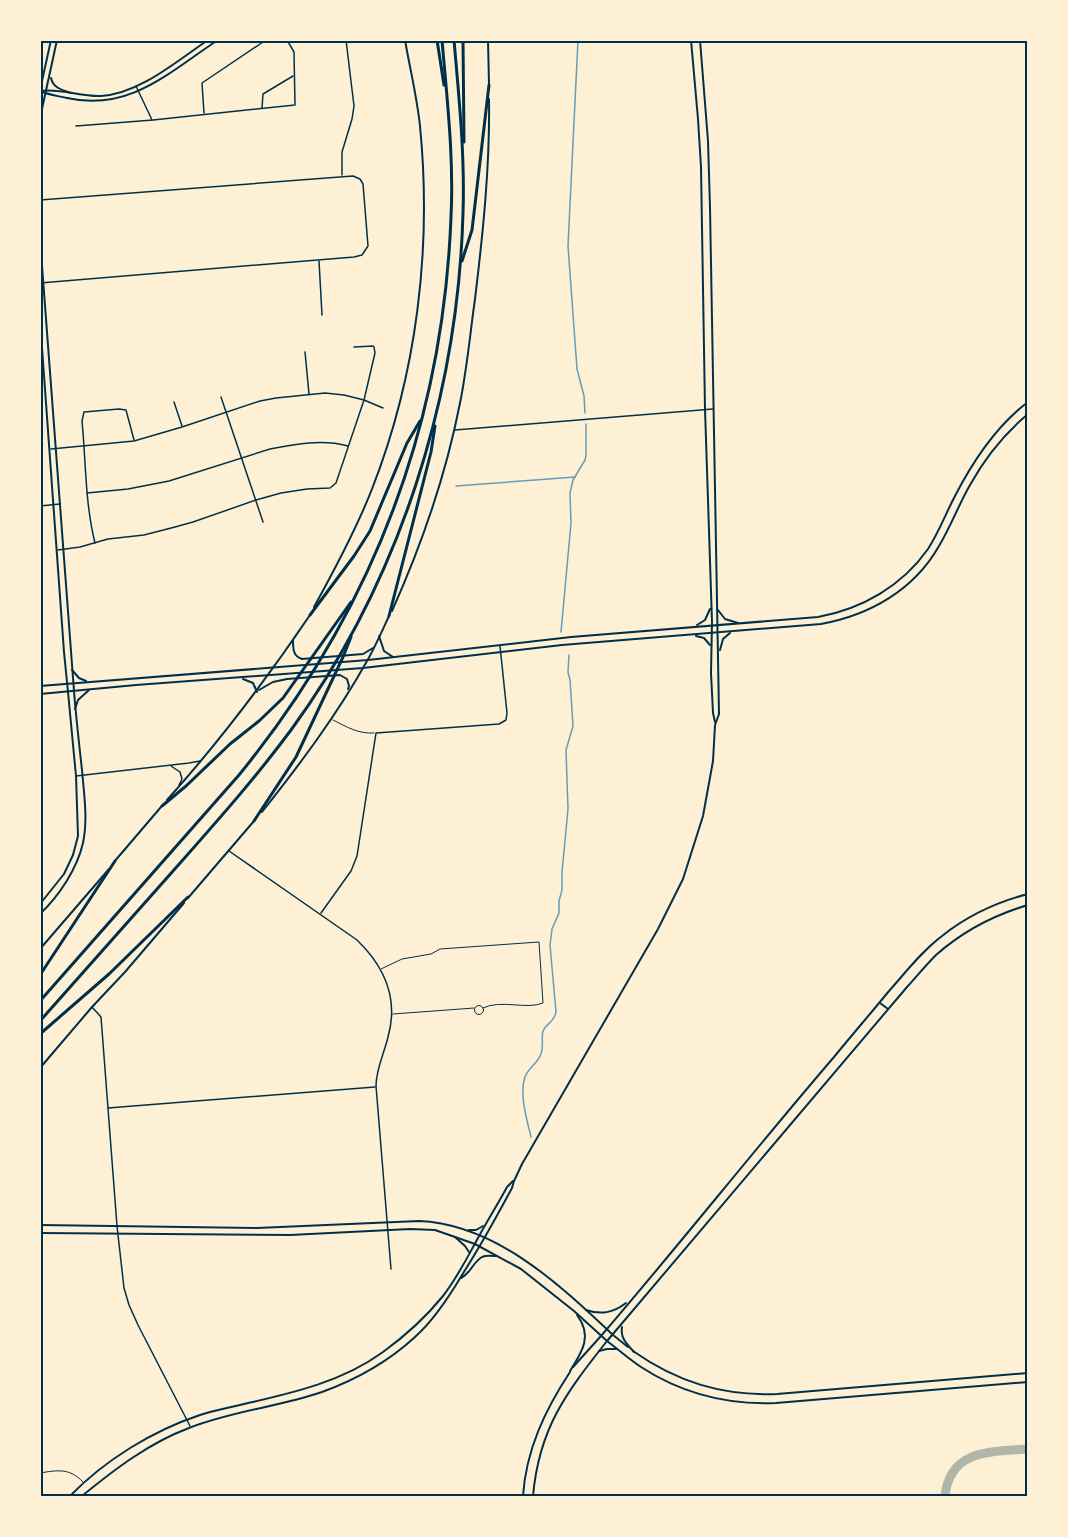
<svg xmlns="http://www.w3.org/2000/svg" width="1068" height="1537" font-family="Roboto,sans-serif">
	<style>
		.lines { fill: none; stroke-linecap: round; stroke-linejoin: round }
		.stream { stroke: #669bbc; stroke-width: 1.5 }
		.taxiway { stroke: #b1b6ab; stroke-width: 9 }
		.service { stroke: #003049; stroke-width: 1 }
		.minor { stroke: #003049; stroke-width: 1.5 }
		.tertiary { stroke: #003049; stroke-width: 2 }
		.secondary { stroke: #003049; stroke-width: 2 }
		.motorway { stroke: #003049; stroke-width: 3 }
		.neatline { fill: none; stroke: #003049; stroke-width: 2 }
	</style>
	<rect width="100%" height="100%" fill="#fdf0d5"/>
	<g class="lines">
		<!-- stream -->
		<g class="stream">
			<polyline points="578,40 568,246 577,369 584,396 585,413"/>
			<polyline points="456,486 575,477"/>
			<polyline points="561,632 571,523 570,493 573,480 585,460 586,455 586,424"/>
			<path d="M531,1137C527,1120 519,1094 525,1077C528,1068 538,1063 541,1054C544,1046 541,1038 543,1031C546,1023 554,1023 556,1012L550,945L552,929L559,913V901L562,890V872L568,809L566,750L573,726L570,680L568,672L569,655"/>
		</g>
		<!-- taxiway -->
		<path class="taxiway" d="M945,1496C950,1449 991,1452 1028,1449"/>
		<!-- service -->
		<g class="service">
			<path d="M333,720C347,727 358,734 374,733"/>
			<path d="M381,969L402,959L431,954L440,949L539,942L543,1003C526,1010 501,999 483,1008"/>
			<circle cx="479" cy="1010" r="4.5"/>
			<polyline points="393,1014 474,1008"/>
			<path d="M40,1473C58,1470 70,1468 83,1482"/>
		</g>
		<!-- minor -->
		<g class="minor">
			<polyline points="136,86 152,120"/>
			<polyline points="262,108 263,94 293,76"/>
			<polyline points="204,113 202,83 266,40"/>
			<polyline points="76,126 153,120 295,105 294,52 287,40"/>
			<polyline points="342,175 342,152 352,119 354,106 346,40"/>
			<polyline points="40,200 353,176 360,179 363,184 368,246 362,255 354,257 40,283"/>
			<polyline points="319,261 322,315"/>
			<polyline points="305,352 309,394"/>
			<polyline points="221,397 263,522"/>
			<polyline points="174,402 182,426"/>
			<polyline points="455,430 713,409"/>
			<polyline points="51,449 134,441 182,427 260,401 276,398 325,393 344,395 364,400 383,408"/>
			<path d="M87,493L128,489L169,481L270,449C296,444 322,439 348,446"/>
			<polyline points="40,506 60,504"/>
			<path d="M95,543C85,503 86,462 82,421L84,412L119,409L126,410L134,440"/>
			<polyline points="58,550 80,547 108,539 144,535 175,527 193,522 256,500 281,493 307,489 330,488 336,483 364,400 375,353 374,347 373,346 354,347"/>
			<polyline points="171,766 180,772 182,779 179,785"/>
			<polyline points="76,776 189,763 200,761"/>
			<path d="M229,851L357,940C385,967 399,998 388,1037C384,1054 376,1069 376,1086L391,1269"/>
			<polyline points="321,913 351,871 357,856 376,733 499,724 506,720 507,713 500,646"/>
			<polyline points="92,1007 101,1017 117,1226 124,1288 129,1305 138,1325 190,1426"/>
			<polyline points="108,1108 375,1087"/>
		</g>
		<!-- tertiary -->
		<g class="tertiary">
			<path d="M40,91C49,95 58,96 67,98C130,112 169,72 218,40"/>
			<path d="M40,91C61,88 81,97 101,96C139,94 177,61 208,40"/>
			<polyline points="40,904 64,874 73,855 78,836 76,776 68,692"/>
			<path d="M40,914C59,896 77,869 83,843C88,819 84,794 82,770C79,743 76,717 74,691"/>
			<polyline points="613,1335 628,1347"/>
			<polyline points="599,1351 607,1349 617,1349"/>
			<path d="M633,1351C677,1382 722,1396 777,1394L1028,1373"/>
			<polyline points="573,1367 601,1336"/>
			<path d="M523,1496C526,1450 545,1410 570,1372"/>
			<path d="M533,1496C539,1428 566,1393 607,1341C619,1350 629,1359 641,1367C681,1393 728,1405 776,1403L1028,1382"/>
		</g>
		<!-- secondary -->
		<g class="secondary">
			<polyline points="488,40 489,84"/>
			<polyline points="691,40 698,119 701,167 705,409 712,622 711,673 713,713 715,722"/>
			<path d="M51,78C53,88 62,90 71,93"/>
			<polyline points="40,90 51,40"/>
			<polyline points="40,118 57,40"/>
			<polyline points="40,239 74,691"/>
			<polyline points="40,320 64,652 68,692"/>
			<path d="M314,607C335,569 356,530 372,489C417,374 432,248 420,126C417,97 410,69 405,40"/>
			<polyline points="718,610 725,619 738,623"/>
			<path d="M392,611C422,544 446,475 460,403C467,369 470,334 475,299C483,233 490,166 489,99"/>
			<polyline points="697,625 705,620 710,609"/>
			<polyline points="379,636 384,651 393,657"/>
			<polyline points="696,636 704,638 710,645"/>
			<path d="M293,640C293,649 293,656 302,659L363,654L373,648"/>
			<polyline points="720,650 723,639 730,633"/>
			<polyline points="72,670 79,678 86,681"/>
			<polyline points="243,679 253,683 257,692"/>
			<path d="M40,686L368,660L571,637L818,617C862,609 902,586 928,549C939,532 946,513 955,496C973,461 996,426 1028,402"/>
			<polyline points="259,690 273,682 287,679 340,675 347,679 349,686 348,689"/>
			<path d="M40,694L136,685L363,668L562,645L821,624C870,615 914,590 939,546C951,526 959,504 970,485C985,458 1004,434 1028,414"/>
			<polyline points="75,709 78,700 89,690"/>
			<path d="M167,800C219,742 266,680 310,615"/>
			<path d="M262,812C300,764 337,715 367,661C375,647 382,631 389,616"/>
			<polyline points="114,862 161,807"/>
			<polyline points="188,898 254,821"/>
			<polyline points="40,949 109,869"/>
			<polyline points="880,1003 888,1009"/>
			<polyline points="40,1068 92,1007 125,972 184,903"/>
			<path d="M40,1225L257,1228L419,1221C496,1224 560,1285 613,1335"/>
			<polyline points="469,1230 476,1230 483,1226"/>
			<path d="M40,1233L290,1235L410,1229L435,1230L475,1244L521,1269L574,1311L607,1341L907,987C917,976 926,965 936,955C962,932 994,915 1028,905"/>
			<polyline points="455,1237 465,1246 469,1252"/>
			<path d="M461,1278C471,1273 473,1262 482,1257C486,1255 492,1256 497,1256"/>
			<path d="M586,1310C601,1315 613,1313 626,1303"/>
			<path d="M622,1327C620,1338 627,1344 634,1352"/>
			<path d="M601,1336C680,1244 755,1149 834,1057C852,1035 871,1013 889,991C906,972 922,951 942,936C967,916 997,902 1028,894"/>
			<path d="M570,1371C582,1352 593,1336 577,1315"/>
			<path d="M70,1496C105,1460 152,1431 200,1415C214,1410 229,1408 244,1404C292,1393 342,1382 383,1352C405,1336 426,1317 443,1296C457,1278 467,1258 478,1238C487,1221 498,1204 507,1187L513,1181"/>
			<path d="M82,1496C115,1469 149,1443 189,1428C232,1411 278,1407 322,1392C355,1380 389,1361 415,1337C434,1320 449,1297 462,1275C480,1247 496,1218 512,1188L514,1181L522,1164L658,929L683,879L703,816L713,761L715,725L719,714L710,207L708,141L700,40"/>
		</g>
		<!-- motorway -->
		<g class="motorway">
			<polyline points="437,40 444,85"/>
			<polyline points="463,40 464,142"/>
			<polyline points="462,261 472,230 489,85"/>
			<polyline points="310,615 354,556 370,531 407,443 420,421"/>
			<polyline points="389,616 431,452 435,426"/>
			<polyline points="162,806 186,786 230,744 259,721 283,698 351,602"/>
			<polyline points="254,821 296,757 343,657 351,637"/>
			<polyline points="40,975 115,861"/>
			<path d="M40,1001L239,775C371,613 443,426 451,217C454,158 447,99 442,40"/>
			<path d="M40,1021C87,968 134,915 181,862C219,819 257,776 291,730C400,581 458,396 463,213C465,155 459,98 454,40"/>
			<polyline points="40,1034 109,974 188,897"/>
		</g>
	</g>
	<!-- border -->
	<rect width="1068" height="1537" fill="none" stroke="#fdf0d5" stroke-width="84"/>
	<rect x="42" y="42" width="984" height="1453" class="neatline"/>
</svg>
